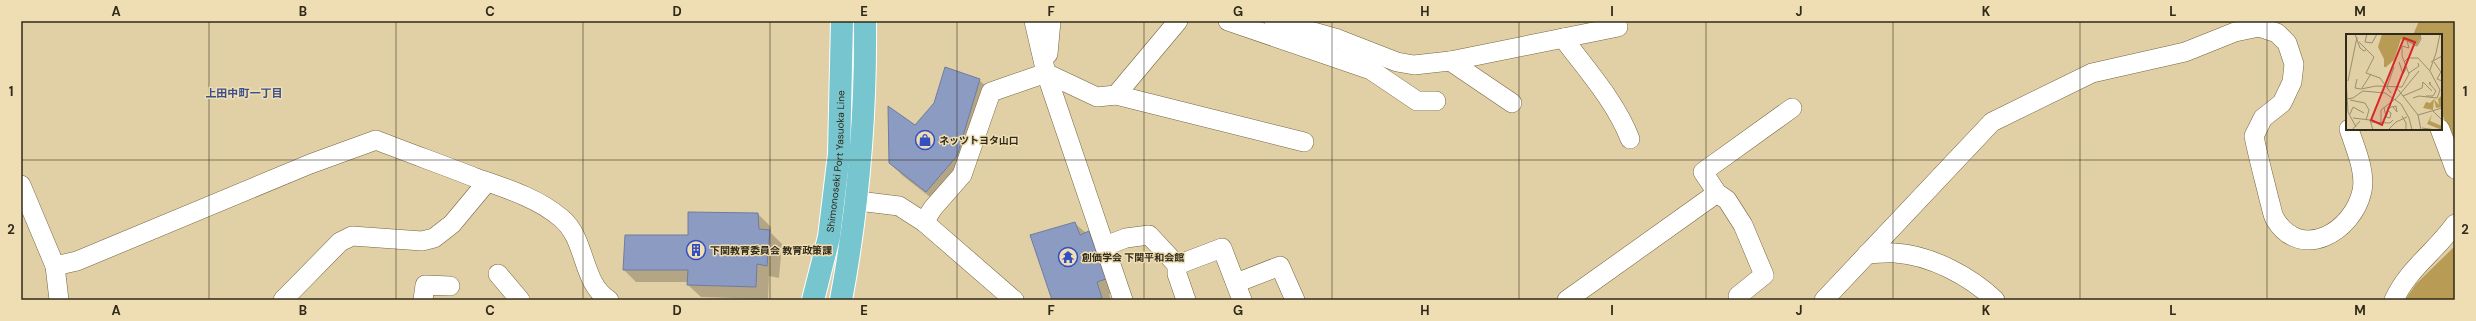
<svg xmlns="http://www.w3.org/2000/svg" width="2476" height="321" font-family="'DM Sans','Noto Sans JP',sans-serif">
	<style>
		.green { fill: #b89c56 }
		.shadow { fill: #0003 }
		.building { fill: #8c9bc1; stroke: #6e7ca0 }
		.lines { fill: none; stroke-linecap: round; stroke-linejoin: round }
		.minor-casing { stroke: #75653f; stroke-width: 20 }
		.major-casing { stroke: #fff; stroke-width: 24 }
		.minor { stroke: #fff; stroke-width: 19 }
		.major { stroke: #76c5cf; stroke-width: 22 }
		.grid { fill: none; stroke: #302a19; stroke-width: 1; stroke-opacity: 0.55 }
		.labels { text-anchor: middle; dominant-baseline: central; stroke-width: 3; stroke-linejoin: round; paint-order: stroke }
		.poi-label { font-size: 10px; font-weight: bold; fill: #302a19; stroke: #efddb3; text-anchor: start }
		.street-label { font-size: 10px; fill: #302a19; stroke: #efddb3 }
		.neighbourhood-label { font-size: 11px; font-weight: bold; fill: #3b4f89; stroke: #efddb3 }
		.inset-road { fill: none; stroke: #9a8e6e; stroke-width: 1 }
		.view { fill: #d62828; fill-opacity: 0.15; stroke: #d62828; stroke-width: 2 }
		.inset-edge { fill: none; stroke: #302a19; stroke-width: 2 }
		.neatline { fill: none; stroke: #302a19; stroke-width: 1.5 }
		.grid-label { font-size: 13px; text-anchor: middle; font-weight: bold; fill: #302a19 }
	</style>
	<rect width="100%" height="100%" fill="#e1d0a6"/>
	<!-- green -->
	<g class="green">
		<polygon points="2419,21 2455,21 2455,147 2441,111 2441,35 2413,35"/>
		<polygon points="2455,246 2455,300 2405,300 2416,284"/>
	</g>
	<!-- shadow -->
	<g class="shadow">
		<polygon points="979,80 992,92 939,204 903,176 890,163 915,126"/>
		<polygon points="758,214 771,227 771,233 782,244 779,278 769,276 768,299 701,297 688,285 688,282 636,282 624,270 689,236"/>
		<polygon points="1074,223 1101,245 1118,291 1109,294 1111,300 1054,300"/>
	</g>
	<!-- building -->
	<g class="building">
		<polygon points="945,67 980,79 957,156 926,192 889,163 888,106 915,125 934,103"/>
		<polygon points="688,212 758,213 759,229 770,230 767,266 757,264 756,287 687,285 688,270 623,270 625,235 688,235"/>
		<polygon points="1075,222 1080,235 1089,231 1106,279 1097,282 1102,298 1097,300 1052,300 1030,235"/>
	</g>
	<g class="lines">
		<defs>
			<g id="minor">
				<polyline points="1034,21 1046,73 1123,300"/>
				<polyline points="1228,21 1371,70 1417,101 1436,101"/>
				<polyline points="1274,21 1338,39 1397,62 1414,65 1450,61 1618,27"/>
				<path d="M1563,38C1586,69 1616,102 1630,139"/>
				<polyline points="1048,54 1051,21"/>
				<polyline points="1450,61 1512,103"/>
				<polyline points="1116,95 1304,142"/>
				<polyline points="2440,129 2455,169"/>
				<polyline points="21,185 55,266 59,300"/>
				<polyline points="834,198 899,206 924,222 1014,300"/>
				<polyline points="924,222 933,208 962,175 991,92 1046,73 1097,97 1116,95 1178,21"/>
				<polyline points="1105,246 1126,238 1149,235 1177,265 1222,248 1242,300"/>
				<path d="M1867,254C1876,254 1886,252 1895,253C1930,255 1970,276 1995,300"/>
				<polyline points="1177,265 1177,274 1186,300"/>
				<path d="M55,266L77,261L310,164L376,140C409,153 443,165 476,178C505,188 538,198 561,218C587,239 581,283 609,300"/>
				<polyline points="498,274 520,300"/>
				<polyline points="1236,283 1280,266 1295,300"/>
				<polyline points="283,300 340,242 352,236 422,241 434,238 452,224 487,182"/>
				<polyline points="423,300 425,285 450,286"/>
				<polyline points="1567,300 1717,193"/>
				<polyline points="1741,300 1738,296 1764,275 1743,225 1727,200 1717,193 1703,172 1792,108"/>
				<path d="M1824,300L1992,122L2092,73L2185,52L2235,32L2259,27L2277,33L2287,43L2294,64L2292,82L2282,103L2263,118L2254,136C2258,157 2264,178 2269,199C2271,205 2272,214 2275,219C2301,262 2353,232 2362,191C2366,171 2355,148 2349,129"/>
				<path d="M2394,300C2408,269 2436,251 2455,224"/>
			</g>
			<g id="major">
				<path id="s1" d="M813,300L829,237L839,154L842,21"/>
				<path d="M841,300C858,209 866,114 865,21"/>
			</g>
		</defs>
		<!-- minor casing -->
		<use href="#minor" class="minor-casing"/>
		<!-- major casing -->
		<use href="#major" class="major-casing"/>
		<!-- minor -->
		<use href="#minor" class="minor"/>
		<!-- major -->
		<use href="#major" class="major"/>
	</g>
	<!-- grid -->
	<path class="grid" d="M209,21V300M396,21V300M583,21V300M770,21V300M957,21V300M1144,21V300M1332,21V300M1519,21V300M1706,21V300M1893,21V300M2080,21V300M2267,21V300M21,160H2455"/>
	<!-- icons -->
	<defs>
		<symbol id="shop-ring" viewBox="-11 -11 22 22"><circle r="9.5" fill="#efddb3" stroke="#334fc0" stroke-width="1.5"/><path d="M-5-2.5h2.3a2.7 3.5 0 0 1 5.4 0H5L5.5 6h-11ZM-1.5-2.5h3a1.5 2.3 0 0 0-3 0Z" fill="#334fc0"/></symbol>
		<symbol id="building-ring" viewBox="-11 -11 22 22"><circle r="9.5" fill="#efddb3" stroke="#334fc0" stroke-width="1.5"/><path d="M-4-6H4V6H1V3H-1V6H-4ZM-2.5-4.3h1.7v1.8h-1.7ZM.8-4.3h1.7v1.8H.8ZM-2.5-1h1.7V.8h-1.7ZM.8-1h1.7V.8H.8Z" fill="#334fc0"/></symbol>
		<symbol id="temple-ring" viewBox="-11 -11 22 22"><circle r="9.5" fill="#efddb3" stroke="#334fc0" stroke-width="1.5"/><path d="M0-6L5-2H3V0L6.5 2.5H4V6H1.5V3h-3V6H-4V2.5H-6.5L-3 0V-2H-5Z" fill="#334fc0"/></symbol>
	</defs>
	<g fill-rule="evenodd">
		<use href="#shop-ring" x="914" y="129" width="22" height="22"/>
		<use href="#building-ring" x="685" y="239" width="22" height="22"/>
		<use href="#temple-ring" x="1057" y="246" width="22" height="22"/>
	</g>
	<g class="labels">
		<!-- poi labels -->
		<g class="poi-label">
			<text x="939" y="140">ネッツトヨタ山口</text>
			<text x="710" y="250">下関教育委員会 教育政策課</text>
			<text x="1082" y="257">創価学会 下関平和会館</text>
		</g>
		<!-- street labels -->
		<g class="street-label">
			<text stroke="none"><textPath href="#s1" startOffset="141">Shimonoseki Port Yasuoka Line</textPath></text>
		</g>
		<!-- neighbourhood labels -->
		<g class="neighbourhood-label">
			<text x="244" y="93">上田中町一丁目</text>
		</g>
	</g>
	<!-- overview -->
	<g transform="translate(2346 34)">
		<rect width="96" height="96" fill="#e1d0a6"/>
		<path d="M36,0H74L75,3L71,11L55,5L48,26L40,33H38V25L32,13ZM95,62L96,73L90,74L88,65L87,76L77,74L80,68L84,69L88,65L93,71L92,65ZM86,80L84,87L96,92V96L81,90Z" fill="#b89c56"/>
		<path class="inset-road" d="M9,0L14,14L18,17L20,16M21,0L19,8L26,9L31,0M13,8L28,23L20,39L34,44L45,59M53,28L57,40L61,33M58,28L62,24H72L84,37L94,56L91,64L73,62L67,64M85,28L96,22M88,28L95,38M84,36L90,19L94,0M96,36L91,45L96,47M63,39L73,32L72,29M0,45L2,78L10,93M11,45L9,54L15,55M2,47L11,3M41,53L48,33M50,53L72,81M16,54L25,40M15,55L30,52L56,53L63,40L56,22V12L63,14L61,7L71,12L75,5L74,0M57,62L76,54L77,48L86,57M80,62H87L90,57L83,49L84,48V51M0,65L7,64L17,57L39,59L55,70L63,84L66,96M4,66L19,69L23,76L20,86M49,66L73,37M38,73L40,83L44,84L45,79L42,77L40,83M41,74L50,72L51,78L47,73M87,77L96,86M4,80L7,73L18,79M72,81L96,74M72,81L75,96M56,82L60,89V96M7,84L24,86L27,96M25,88L44,89L47,86M35,88V76L49,65M76,94L90,96M6,96L14,87M42,96L50,88L61,83"/>
		<path class="view" d="M58,4L69,8L36,91L25,86Z"/>
		<rect width="96" height="96" class="inset-edge"/>
	</g>
	<!-- border -->
	<rect width="2476" height="321" fill="none" stroke="#efddb3" stroke-width="44"/>
	<rect x="22" y="22" width="2432" height="277" class="neatline"/>
	<g class="grid-label">
		<text x="116" y="16">A</text>
		<text x="303" y="16">B</text>
		<text x="490" y="16">C</text>
		<text x="677" y="16">D</text>
		<text x="864" y="16">E</text>
		<text x="1051" y="16">F</text>
		<text x="1238" y="16">G</text>
		<text x="1425" y="16">H</text>
		<text x="1612" y="16">I</text>
		<text x="1799" y="16">J</text>
		<text x="1986" y="16">K</text>
		<text x="2173" y="16">L</text>
		<text x="2360" y="16">M</text>
		<text x="11" y="96">1</text>
		<text x="2465" y="96">1</text>
		<text x="11" y="234">2</text>
		<text x="2465" y="234">2</text>
		<text x="116" y="315">A</text>
		<text x="303" y="315">B</text>
		<text x="490" y="315">C</text>
		<text x="677" y="315">D</text>
		<text x="864" y="315">E</text>
		<text x="1051" y="315">F</text>
		<text x="1238" y="315">G</text>
		<text x="1425" y="315">H</text>
		<text x="1612" y="315">I</text>
		<text x="1799" y="315">J</text>
		<text x="1986" y="315">K</text>
		<text x="2173" y="315">L</text>
		<text x="2360" y="315">M</text>
	</g>
</svg>
